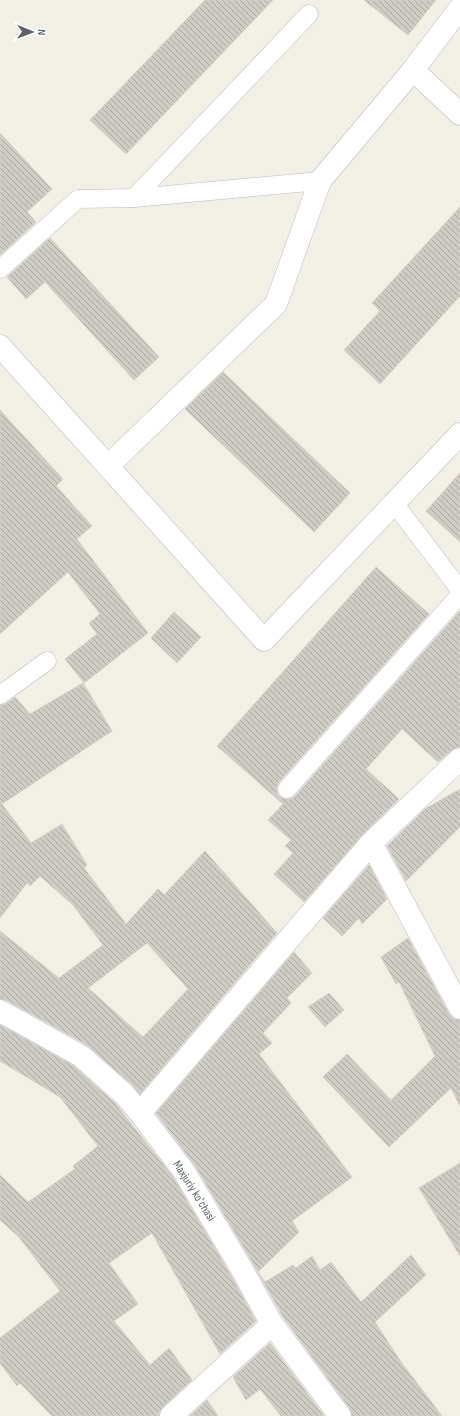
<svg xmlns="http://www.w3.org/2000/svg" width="460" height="1416" font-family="'Sofia Sans Condensed',sans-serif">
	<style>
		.building { fill: url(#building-back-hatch); stroke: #d7d0c4; fill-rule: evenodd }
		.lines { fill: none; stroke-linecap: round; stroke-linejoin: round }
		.lane-casing { stroke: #b9bdc1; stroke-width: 19 }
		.street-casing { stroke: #b9bdc1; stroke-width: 23 }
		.secondary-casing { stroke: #babec4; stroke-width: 23 }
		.lane { stroke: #fff; stroke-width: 18 }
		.street { stroke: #fff; stroke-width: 22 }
		.secondary { stroke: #fff; stroke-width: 22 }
		.labels { text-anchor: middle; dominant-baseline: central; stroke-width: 3.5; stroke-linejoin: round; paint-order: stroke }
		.street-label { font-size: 12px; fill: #5e6469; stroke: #fff }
	</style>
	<defs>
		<pattern id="building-back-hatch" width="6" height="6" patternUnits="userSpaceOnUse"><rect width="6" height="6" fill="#cfcbc6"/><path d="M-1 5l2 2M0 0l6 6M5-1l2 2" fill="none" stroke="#aba8a5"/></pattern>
	</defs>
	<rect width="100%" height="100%" fill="#f2efe7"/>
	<!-- building -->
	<g class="building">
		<polygon points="205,0 273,0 126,154 90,120"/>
		<polygon points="364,0 436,0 408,35"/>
		<polygon points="0,133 52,189 27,212 36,222 0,255"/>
		<polygon points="460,207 460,296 380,384 344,350 380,311 372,303"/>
		<polygon points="50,238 159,357 134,380 45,282 26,299 7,277"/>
		<polygon points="223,372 350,493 314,532 185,409"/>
		<polygon points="0,410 63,479 56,486 92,526 77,539 148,633 84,683 65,659 97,634 89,623 100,614 68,572 0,634"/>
		<polygon points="460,473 460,542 426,511"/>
		<polygon points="376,567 429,614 279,782 277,787 277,793 280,797 285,799 291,799 295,796 460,611 460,747 452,750 438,762 402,729 366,769 399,799 362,835 304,902 274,874 293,853 285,846 291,840 268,820 283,804 217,746"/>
		<polygon points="174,612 201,637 177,663 151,638"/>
		<path d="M83,683L112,731L2,804L31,843L62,824L87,865L84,868L126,924L158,889L164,895L205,851L277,933L140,1094L132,1085L87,1045L6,1000L0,999V931L59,978L103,945L73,905L40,876L30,886L27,883L0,918V705L6,704L15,697L30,714ZM147,943L188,989L143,1037L88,988Z"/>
		<polygon points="460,789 460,827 406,881 387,846 425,809"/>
		<polygon points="369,865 387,899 362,924 359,918 342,936 323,918"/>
		<polygon points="408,938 449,1014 454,1019 460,1020 460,1106 451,1088 389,1147 323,1077 347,1054 391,1100 435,1056 399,982 396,984 381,957"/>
		<polygon points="294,952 312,973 287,998 291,1003 263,1033 272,1043 259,1054 352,1177 292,1221 299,1232 258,1272 265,1282 293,1265 296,1268 312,1256 320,1270 331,1262 361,1302 411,1255 426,1275 375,1322 401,1362 442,1416 352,1416 350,1409 283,1317 251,1260 194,1164 156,1113"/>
		<polygon points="329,993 344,1010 325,1027 308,1007"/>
		<polygon points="0,1025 74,1066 115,1103 173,1177 229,1272 256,1321 220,1354 152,1233 109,1263 138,1304 114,1321 150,1365 169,1348 192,1380 163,1407 159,1412 159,1416 52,1416 20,1383 17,1386 0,1363 0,1338 60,1291 19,1237 0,1220 0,1175 28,1202 75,1169 73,1166 98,1146 60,1097 0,1061"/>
		<polygon points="460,1163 460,1256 419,1188"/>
		<polygon points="270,1343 324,1416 281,1416 260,1389 246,1400 233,1377"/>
		<polygon points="207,1400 218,1416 190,1416"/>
	</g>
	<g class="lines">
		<defs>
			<g id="lane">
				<polyline points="134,198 309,14"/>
				<polyline points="0,269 78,199 134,198 320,181"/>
				<polyline points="394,503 460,590"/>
				<polyline points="0,695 47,661"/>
				<polyline points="287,789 460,595"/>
			</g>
			<g id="street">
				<polyline points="460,8 413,70 460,114"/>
				<polyline points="0,346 264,640 460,434"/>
				<polyline points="108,466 276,304 320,181 413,70"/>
				<polyline points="371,843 460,1008"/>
				<polyline points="140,1113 371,843 460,759"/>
				<polyline points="171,1416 272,1324"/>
			</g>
			<polyline id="secondary" points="0,1011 81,1056 124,1094 140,1113 183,1170 240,1266 272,1324 340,1416"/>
		</defs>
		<!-- lane casing -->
		<use href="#lane" class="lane-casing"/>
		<!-- street casing -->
		<use href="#street" class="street-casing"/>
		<!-- secondary casing -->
		<use href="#secondary" class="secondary-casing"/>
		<!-- lane -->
		<use href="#lane" class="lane"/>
		<!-- street -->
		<use href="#street" class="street"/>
		<!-- secondary -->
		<use href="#secondary" class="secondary"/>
	</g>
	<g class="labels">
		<!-- street labels -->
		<g class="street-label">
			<text transform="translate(194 1191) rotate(58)">Maxjuriy koʻchasi</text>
		</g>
	</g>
	<!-- north arrow -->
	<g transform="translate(32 32) rotate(91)" stroke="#ffffff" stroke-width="3" paint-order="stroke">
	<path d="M0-3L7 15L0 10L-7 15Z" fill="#5e6469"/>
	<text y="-6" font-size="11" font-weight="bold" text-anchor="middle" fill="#5e6469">N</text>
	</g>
</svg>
